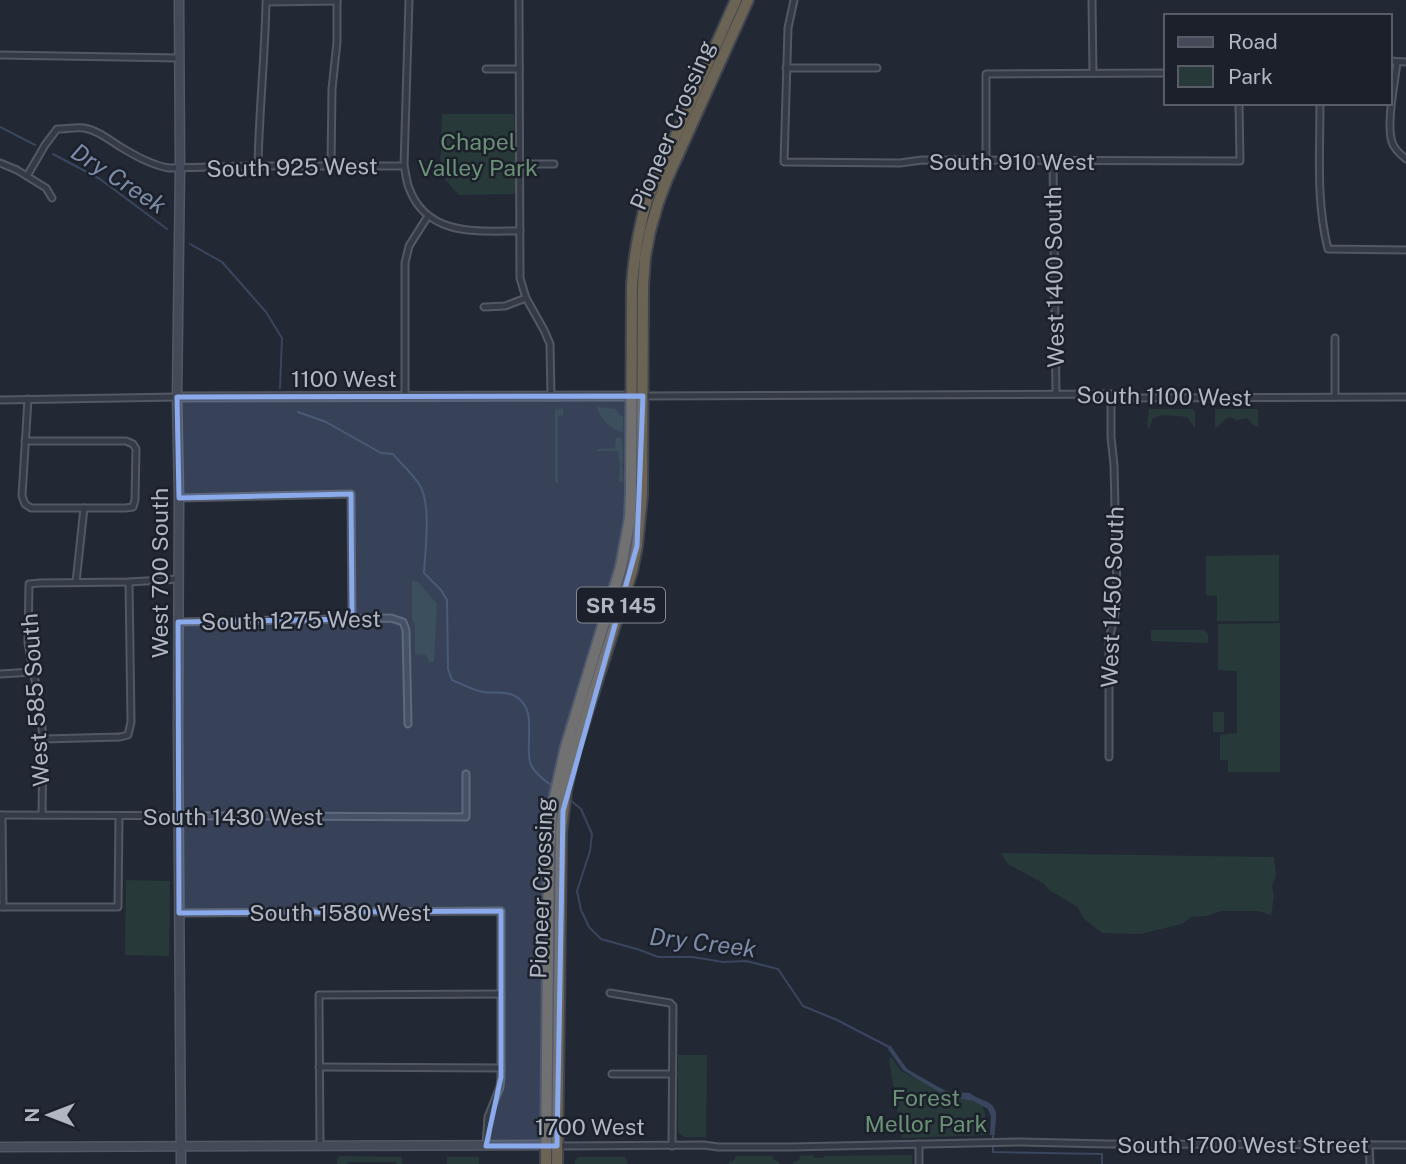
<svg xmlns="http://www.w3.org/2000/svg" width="1406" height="1164" font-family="'Public Sans',sans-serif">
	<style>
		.green { fill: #28393a }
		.water { fill: #39465d }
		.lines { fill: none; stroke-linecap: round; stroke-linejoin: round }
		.stream { stroke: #39465d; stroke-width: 2 }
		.street-casing { stroke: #535963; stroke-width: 9 }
		.secondary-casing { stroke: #535963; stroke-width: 11 }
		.highway-casing { stroke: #404650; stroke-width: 14 }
		.street { stroke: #353b46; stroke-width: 5 }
		.secondary { stroke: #444a58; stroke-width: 8 }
		.highway { stroke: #6b6353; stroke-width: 10 }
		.marked { fill: #8baaec; fill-opacity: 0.2; stroke: #8baaec; stroke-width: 5; stroke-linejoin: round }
		.labels { text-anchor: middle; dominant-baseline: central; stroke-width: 5; stroke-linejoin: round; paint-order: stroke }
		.shield { fill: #1b202a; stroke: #838994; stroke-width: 2 }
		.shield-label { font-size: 21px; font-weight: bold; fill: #b0b6c2 }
		.street-label { font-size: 23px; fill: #b0b6c2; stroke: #1b202a }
		.park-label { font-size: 23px; fill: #6a9075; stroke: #1b202a }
		.water-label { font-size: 24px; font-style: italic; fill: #7b8ba8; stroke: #1b202a }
	</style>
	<rect width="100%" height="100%" fill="#222935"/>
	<!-- green -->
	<g class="green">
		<polygon points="442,114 514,114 516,194 459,195 440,174"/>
		<path d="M597,407L616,409L619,414L623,417V432C613,432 598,416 597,407Z"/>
		<polygon points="563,408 563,415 558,416 558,483 555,483 555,410"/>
		<polygon points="1149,409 1192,409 1195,412 1195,428 1187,417 1163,415 1153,418 1149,428 1147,428"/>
		<path d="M1215,409H1258V427L1253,425L1247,418L1236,420L1230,417C1223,418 1222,426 1215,428Z"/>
		<polygon points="616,438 623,438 621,439 623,445 621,446 623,447 623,455 621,455 623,456 623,464 621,464 622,465 623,473 621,474 623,475 623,482 619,481 620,466 618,451 598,451 598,449 615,448"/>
		<polygon points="1272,555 1279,555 1279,621 1217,621 1217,596 1206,595 1206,556"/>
		<polygon points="412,581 418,582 437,604 434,662 429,662 426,655 415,654 415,624 412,619"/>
		<polygon points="1280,623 1280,772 1228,772 1228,760 1220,760 1220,735 1237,733 1237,671 1218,670 1218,624"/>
		<polygon points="1151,630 1204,630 1208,634 1208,643 1151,641"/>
		<rect x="1213" y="712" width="11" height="20"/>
		<polygon points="1001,853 1274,857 1276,876 1272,886 1274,896 1271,915 1258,911 1221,911 1206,916 1191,917 1182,924 1140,934 1102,933 1083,918 1078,907 1049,890 1043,883 1008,864"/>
		<polygon points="126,880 170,881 169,956 125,955"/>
		<polygon points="678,1055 707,1055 706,1137 684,1137 678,1132"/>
		<polygon points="891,1057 901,1071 982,1105 985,1114 985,1135 902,1138 889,1060"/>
		<polygon points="812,1155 815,1158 823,1158 824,1156 912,1155 912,1164 793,1164 793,1162 799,1160 800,1156"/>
		<polygon points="340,1156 402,1157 402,1164 396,1164 397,1162 349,1162 345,1164 337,1164 338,1157"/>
		<polygon points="736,1156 772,1156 774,1160 779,1162 779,1164 729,1164 729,1162 734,1160"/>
		<rect x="447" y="1157" width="32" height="7"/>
		<polygon points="578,1157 625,1157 628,1164 575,1164 575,1161"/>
	</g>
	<!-- water -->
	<path class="water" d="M890,1045L907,1069L947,1092L970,1093C977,1100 992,1100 995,1110C998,1117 994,1128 995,1135H990L991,1116L988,1109L973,1101L945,1095L929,1086L903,1070L888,1049Z"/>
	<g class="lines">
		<!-- stream -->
		<g class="stream">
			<polyline points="0,127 35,145"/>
			<polyline points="53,154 100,179 167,229"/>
			<polyline points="190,244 222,262 266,312 282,338 280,388"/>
			<path d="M298,412L326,422L381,453L393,454C401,464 412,473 419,484C432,503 425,550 424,573L441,590L447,600L448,669L452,680C462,684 472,690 483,692C494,694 504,690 515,696C538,708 525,742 530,762C532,771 544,780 551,785"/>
			<polyline points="570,800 581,809 592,834 590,851 577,891 581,910 589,927 601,939 640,950 658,957 693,957 723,962 746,961 778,969 803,1006 837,1020 889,1047"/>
			<polyline points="993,1136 993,1152 1102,1154 1102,1164"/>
		</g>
		<defs>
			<g id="street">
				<path d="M409,0L404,166C406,173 406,181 409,188C427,237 478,231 520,231"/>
				<polyline points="519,0 520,278 526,298 544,330 550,344 551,395"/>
				<polyline points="794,0 788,28 784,162 900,163 922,160 1240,161 1239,103"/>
				<polyline points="1092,0 1093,73"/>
				<polyline points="0,55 179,58"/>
				<polyline points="1390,61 1406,62"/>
				<path d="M1397,62C1395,82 1386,123 1392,142C1394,148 1401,155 1406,159"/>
				<polyline points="786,68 877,68"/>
				<polyline points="486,69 519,69"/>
				<path d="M1320,103C1320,152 1316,202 1328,249L1406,250"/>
				<polyline points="986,160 986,74 1166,73"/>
				<polyline points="1053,160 1056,394"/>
				<polyline points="0,163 17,170 46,188 52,198"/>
				<polyline points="520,164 554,164"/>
				<path d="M258,166C259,111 265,57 266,2L337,1"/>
				<polyline points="331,166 332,89 337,42 337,0"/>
				<path d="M27,176L45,145L57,129C65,129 75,127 84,128C97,130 108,139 119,146C134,155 151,165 169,168L258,166H404"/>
				<polyline points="484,307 505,306 526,298"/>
				<polyline points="1335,338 1335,397"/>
				<polyline points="644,396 1111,394 1121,398 1406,397"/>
				<polyline points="405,397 405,263 409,246 428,216"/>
				<polyline points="0,400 177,397"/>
				<polyline points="25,441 126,441 133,444 136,449 135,500 133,507 125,508 31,508 25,504 22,496 28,399"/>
				<polyline points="179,498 351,494 352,619"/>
				<polyline points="76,582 84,508"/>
				<polyline points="178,622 391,618 403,622 406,630 408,724"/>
				<polyline points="0,674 33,672"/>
				<polyline points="43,739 120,737 128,735 131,722 129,582"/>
				<polyline points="1109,757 1109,640 1116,609 1117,595 1114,465 1111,437 1111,394"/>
				<polyline points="0,815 466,817 466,774"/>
				<polyline points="2,815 3,907"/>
				<polyline points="42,815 43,739 40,707 28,643 29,584 40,583 129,582 179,579"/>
				<polyline points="0,907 118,907 119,816"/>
				<polyline points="179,913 501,911 501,1077 500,1087 488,1117 486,1146"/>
				<polyline points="610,993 670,1003 673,1006 672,1146"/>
				<polyline points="319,1067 501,1068"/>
				<polyline points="612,1074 673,1074"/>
				<polyline points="919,1144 919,1164"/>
				<polyline points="1369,1144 1370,1164"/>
				<polyline points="320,1146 319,995 501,994"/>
				<polyline points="557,1146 704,1145 718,1147 791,1147 1021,1142 1107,1144 1406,1145"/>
			</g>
			<g id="secondary">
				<polyline points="179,0 180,168 177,397 179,498 178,729 181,1164"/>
				<polyline points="177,397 636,396"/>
				<polyline points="0,1147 550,1145"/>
			</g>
			<g id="highway">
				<path d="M546,1164L549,852L552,810L566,747L621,567L630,518L631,495L632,285C634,256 639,228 647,200L736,0"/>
				<polyline points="557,1164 561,832 566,790 575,751 632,571 637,546 642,495 643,286 645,257 650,231 658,203 667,179 748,0"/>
			</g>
		</defs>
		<!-- street casing -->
		<use href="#street" class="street-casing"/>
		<!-- secondary casing -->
		<use href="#secondary" class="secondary-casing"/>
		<!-- highway casing -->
		<use href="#highway" class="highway-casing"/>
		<!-- street -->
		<use href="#street" class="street"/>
		<!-- secondary -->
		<use href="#secondary" class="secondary"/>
		<!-- highway -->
		<use href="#highway" class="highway"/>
	</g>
	<!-- marked area -->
	<path class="marked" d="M643,396L637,546L563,811L557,1146H486L501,1077V911L179,913L178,622L352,619L351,494L179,498L177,397Z"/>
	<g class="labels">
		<!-- shield labels -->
		<rect class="shield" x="577" y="587.5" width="88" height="35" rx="5"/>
		<g class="shield-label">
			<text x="621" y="605">SR 145</text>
		</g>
		<!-- street labels -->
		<g class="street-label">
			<text transform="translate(672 125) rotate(-67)">Pioneer Crossing</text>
			<text x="1012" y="161">South 910 West</text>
			<text transform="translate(292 167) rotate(-1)">South 925 West</text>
			<text transform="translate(1054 277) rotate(-91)">West 1400 South</text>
			<text x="344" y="378">1100 West</text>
			<text transform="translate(1164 396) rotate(1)">South 1100 West</text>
			<text transform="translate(159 573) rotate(-90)">West 700 South</text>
			<text transform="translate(1112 597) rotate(-88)">West 1450 South</text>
			<text transform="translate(291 620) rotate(-1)">South 1275 West</text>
			<text transform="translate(35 700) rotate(-94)">West 585 South</text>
			<text x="233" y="816">South 1430 West</text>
			<text transform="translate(541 888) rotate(-88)">Pioneer Crossing</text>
			<text x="340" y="912">South 1580 West</text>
			<text x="590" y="1126">1700 West</text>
			<text x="1243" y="1144">South 1700 West Street</text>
		</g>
		<!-- park labels -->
		<g class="park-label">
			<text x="478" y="141">Chapel<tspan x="478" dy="26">Valley Park</tspan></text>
			<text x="926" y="1097">Forest<tspan x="926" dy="26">Mellor Park</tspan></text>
		</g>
		<!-- water labels -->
		<g class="water-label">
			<text transform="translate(119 178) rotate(33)">Dry Creek</text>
			<text transform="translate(703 942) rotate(7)">Dry Creek</text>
		</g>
	</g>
	<!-- legend -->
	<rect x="1164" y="14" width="228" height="91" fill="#1b202a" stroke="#575c67" stroke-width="2"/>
	<rect x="1178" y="37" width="35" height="10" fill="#444a58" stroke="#575c67" stroke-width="2"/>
	<text x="1228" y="49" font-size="21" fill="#b0b6c2">Road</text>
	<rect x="1178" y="66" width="35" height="21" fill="#28393a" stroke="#575c67" stroke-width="2"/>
	<text x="1228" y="84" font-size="21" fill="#b0b6c2">Park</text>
	<!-- north arrow -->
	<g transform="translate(49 1115) rotate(270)" stroke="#1b202a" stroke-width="5" paint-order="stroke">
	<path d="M0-5L12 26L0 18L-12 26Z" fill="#b0b6c2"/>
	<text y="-10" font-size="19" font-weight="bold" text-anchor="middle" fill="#b0b6c2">N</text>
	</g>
</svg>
